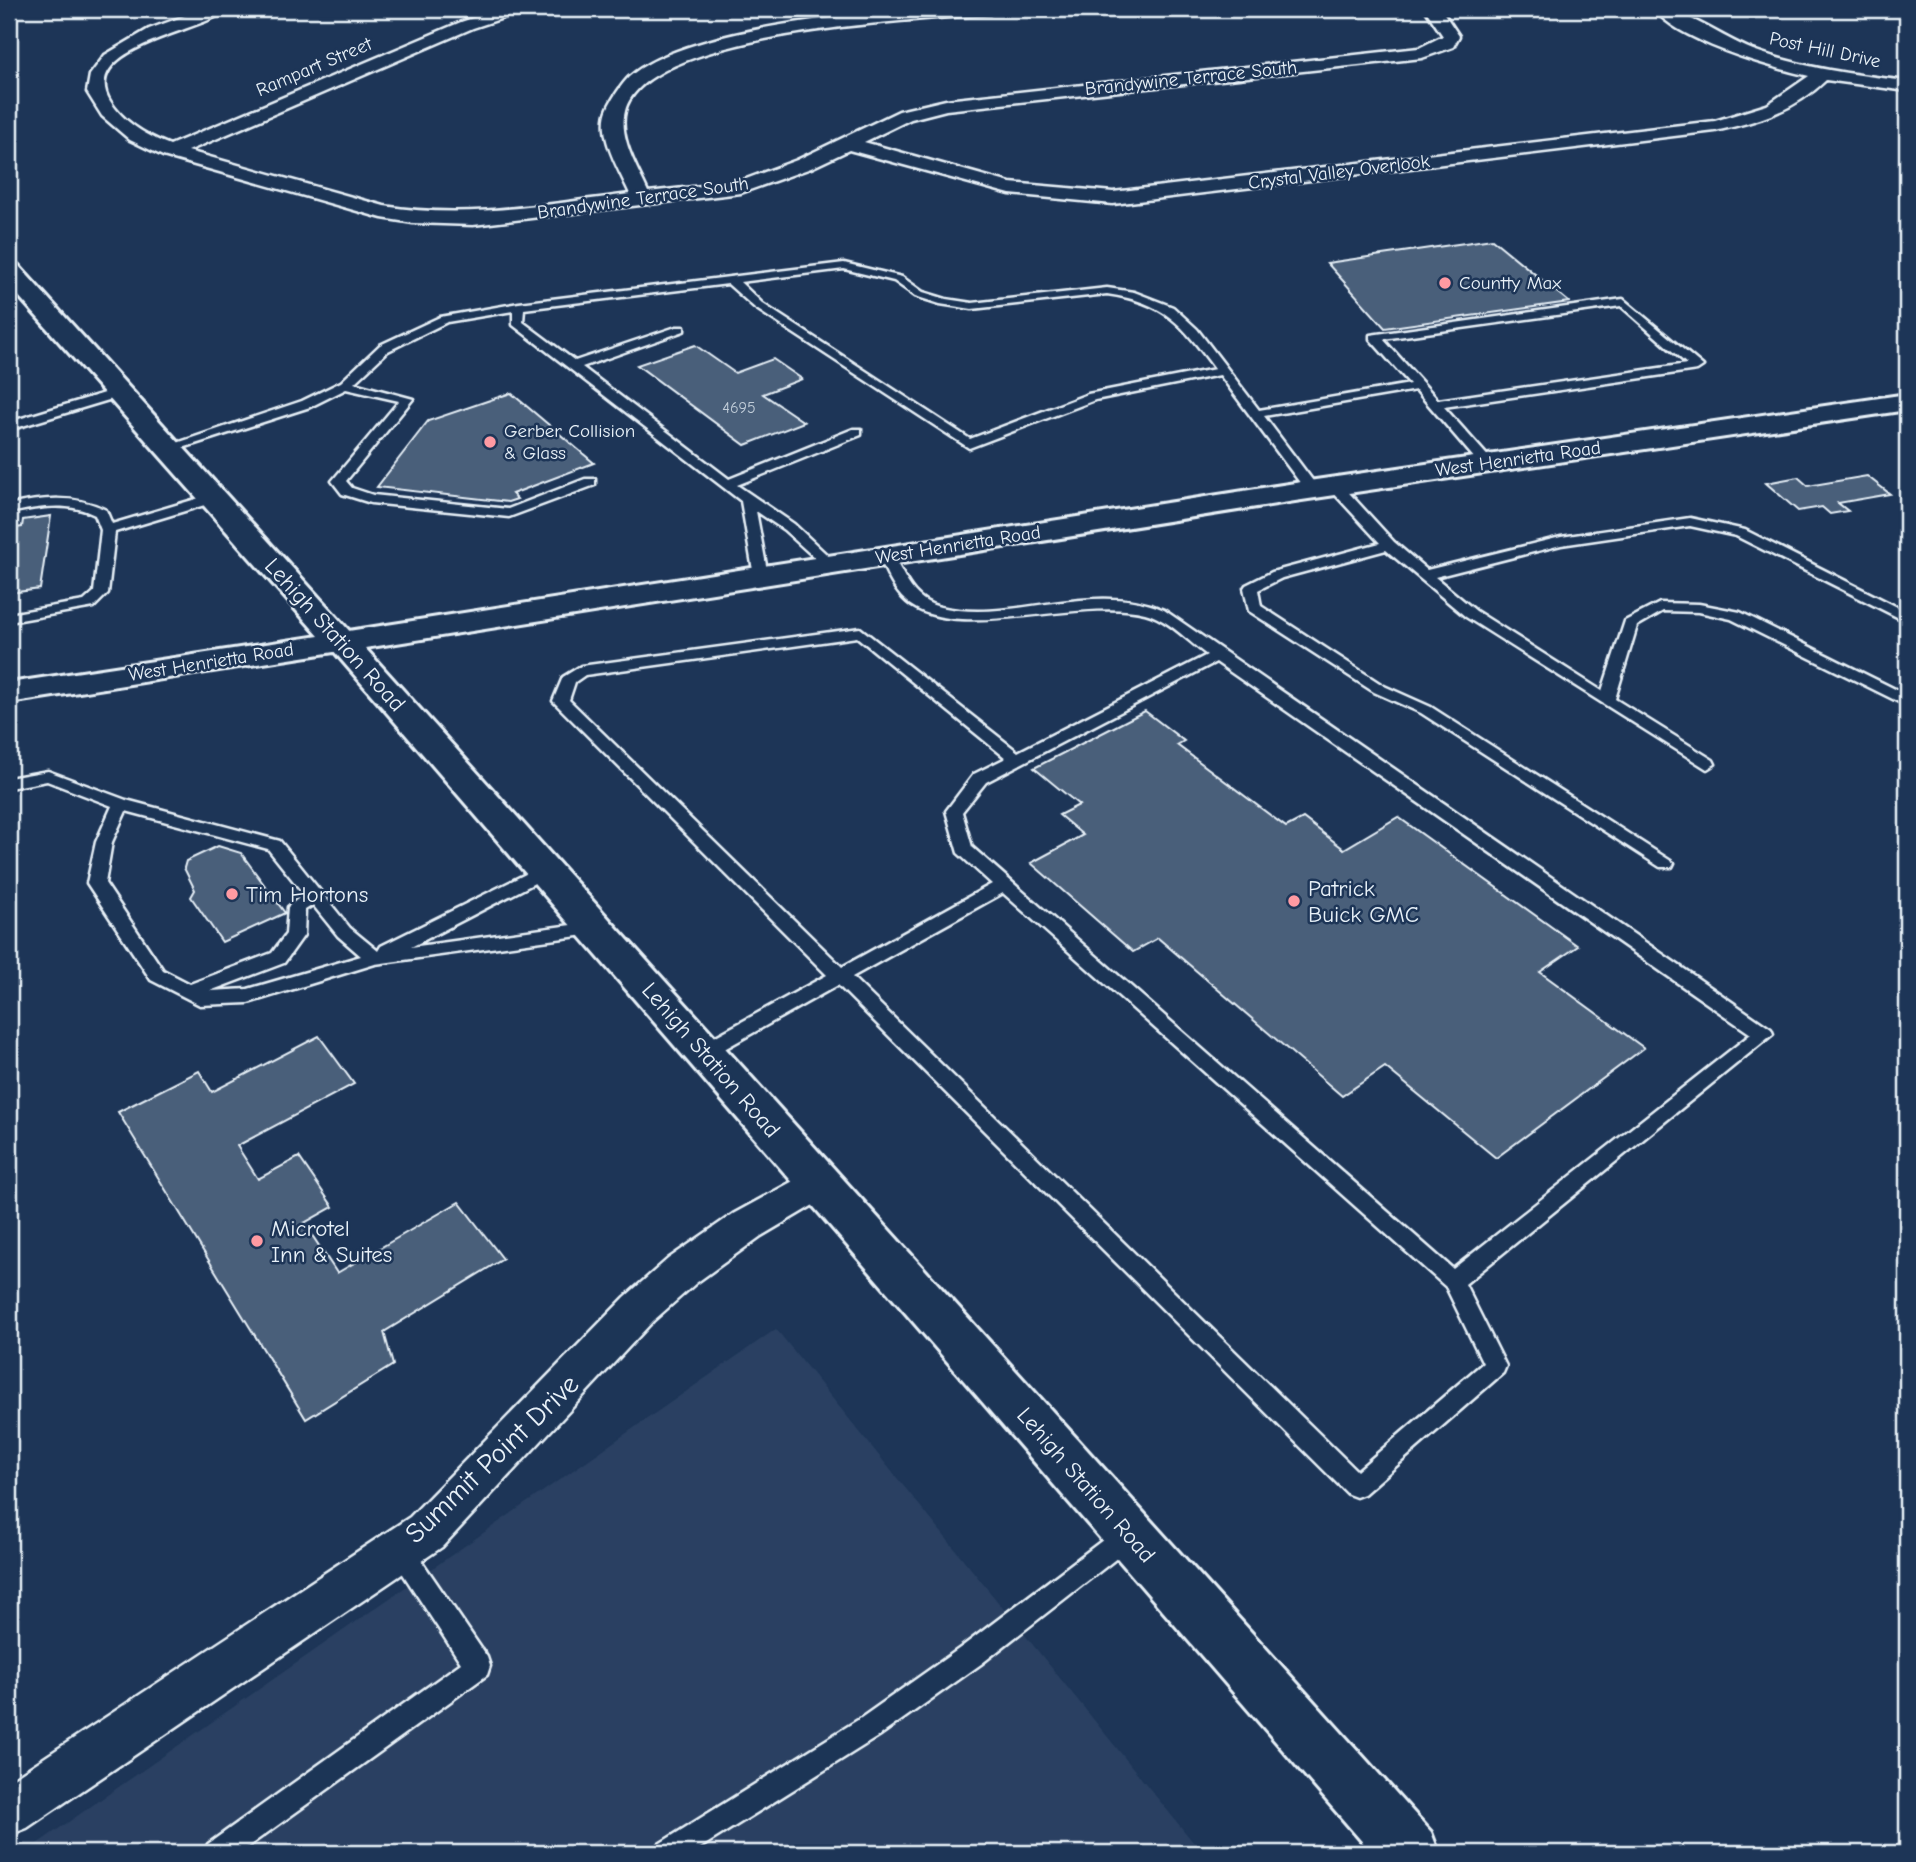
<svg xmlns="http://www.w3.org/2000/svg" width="1916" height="1862" font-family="'Comic Neue',sans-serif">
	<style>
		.built { fill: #2a4162 }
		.building { fill: #495e7a; stroke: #e8f1f8; stroke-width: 2 }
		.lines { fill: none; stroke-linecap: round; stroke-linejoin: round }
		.lane-casing { stroke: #e8f1f8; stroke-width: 5 }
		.street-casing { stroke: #e8f1f8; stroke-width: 5 }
		.secondary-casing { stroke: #e8f1f8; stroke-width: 6 }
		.primary-casing { stroke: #e8f1f8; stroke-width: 6 }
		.lane { fill: #1d3557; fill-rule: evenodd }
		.street { fill: #1d3557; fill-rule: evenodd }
		.secondary { fill: #1d3557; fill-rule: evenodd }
		.primary { fill: #1d3557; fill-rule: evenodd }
		.poi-dot { fill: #ff9aa2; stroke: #1d3557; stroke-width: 2.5 }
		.labels { text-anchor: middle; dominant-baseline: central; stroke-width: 5; stroke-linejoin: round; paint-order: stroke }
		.far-number-label { font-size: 16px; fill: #c0ccd8 }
		.far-street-label { font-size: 19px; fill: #e8f1f8; stroke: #1d3557 }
		.far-poi-label { font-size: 19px; fill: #e8f1f8; stroke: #1d3557; text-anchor: start }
		.street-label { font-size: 23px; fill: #e8f1f8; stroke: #1d3557 }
		.poi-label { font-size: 23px; fill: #e8f1f8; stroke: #1d3557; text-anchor: start }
		.near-street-label { font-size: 28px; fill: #e8f1f8; stroke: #1d3557 }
	</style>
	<rect width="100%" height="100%" fill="#1d3557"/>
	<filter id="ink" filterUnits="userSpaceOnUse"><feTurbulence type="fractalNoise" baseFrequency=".0143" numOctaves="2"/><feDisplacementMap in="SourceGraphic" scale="14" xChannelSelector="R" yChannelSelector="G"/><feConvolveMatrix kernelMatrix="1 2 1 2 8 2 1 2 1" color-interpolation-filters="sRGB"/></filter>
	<g filter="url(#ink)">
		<!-- built -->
		<polygon class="built" points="776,1329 1202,1853 24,1853"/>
		<!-- building -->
		<g class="building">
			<polygon points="1492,239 1569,302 1385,328 1327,263"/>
			<polygon points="695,345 735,373 773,359 802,379 763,394 804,422 745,445 637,365"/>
			<polygon points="511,393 594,463 512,494 517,499 508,502 377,487 428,421"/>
			<polygon points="1867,476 1890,494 1838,503 1848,511 1830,514 1822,507 1798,511 1766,483 1798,477 1808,486"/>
			<polygon points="51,516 40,589 9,593 9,529 22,527 23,520"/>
			<polygon points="1145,711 1184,741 1177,745 1286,827 1303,818 1344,849 1398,817 1578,946 1540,972 1644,1048 1496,1158 1385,1067 1342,1096 1158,938 1133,952 1031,863 1083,835 1059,815 1079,805 1034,768"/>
			<polygon points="218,846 241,853 285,913 222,942 191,897 195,890 184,868 186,861"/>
			<polygon points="319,1036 354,1084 237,1146 258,1179 299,1157 333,1207 304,1223 337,1273 459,1202 503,1259 384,1332 393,1365 306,1419 118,1112 199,1071 212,1092"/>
		</g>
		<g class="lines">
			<defs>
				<g id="lane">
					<path d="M844,263L902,277L923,292L946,299L972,303L1107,288L1134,292L1173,307L1197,329L1259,410L1410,384L1370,339V335L1623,299L1703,366L1697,370L1444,407L1492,461V467H1482L1416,390L1264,416L1319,489L1312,493L1307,492L1220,375L1095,400L969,448L755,308L728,284L524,309L523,322L575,361L676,327H684V331L582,367L729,479L853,429H861V435L737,485L794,524L838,565L831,569L826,568L784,530L756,511L768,576L761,580L754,576L741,501L513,325V311L447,322L388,351L354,383L413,399L346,481L352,488L373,495L508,509L585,479H595V485L509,517L371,503L342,494L332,481L399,401L346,389L310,407L173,451L162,448L302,401L341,382L380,345L440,317L519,303ZM844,269L894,281L915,296L940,304L972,309L1107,294C1165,302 1182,324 1215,369L1088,394L970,439L763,304L740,282ZM1621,306L1687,364L1438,400L1383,339Z"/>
					<polygon points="118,389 124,393 122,396 9,430 9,422"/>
					<polygon points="1335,482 1340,483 1394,542 1427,570 1561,537 1690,518 1745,530 1907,612 1907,622 1736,536 1690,526 1561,545 1435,577 1476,611 1602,691 1625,621 1660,603 1699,604 1740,612 1907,695 1907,706 1731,619 1699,612 1663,611 1637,626 1615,699 1713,760 1715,764 1707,769 1466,617 1386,550 1282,578 1258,590 1261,606 1384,686 1431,707 1674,863 1672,867 1660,867 1421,713 1374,692 1249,611 1244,588 1246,585 1272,572 1380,543 1330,489 1330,483"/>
					<path d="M213,494L220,498L218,501L115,532L108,593L94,607L9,622V614L84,601L94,592L101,530L95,515C68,501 38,507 9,513V505C42,498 75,494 106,510L112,524Z"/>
					<path d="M886,552C902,557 903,598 940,607C1013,624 1092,579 1164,610L1771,1029L1773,1034L1465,1284L1506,1366L1503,1373L1364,1494L1356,1497L1348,1494L838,985L710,1057H696L694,1052L696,1047L827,975L553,701L563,677L581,666L860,628L1018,752L1207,655C1188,641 1168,619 1145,613C1082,596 954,643 907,602C893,590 886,572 879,556ZM857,637L1006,758L974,774L946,811L958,853L992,884L842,967L569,700L575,682L585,675ZM1216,662L1751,1034L1453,1269L972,847L962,812L986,782ZM1003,893L1446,1287L1483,1363L1357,1471L852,977Z"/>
					<path d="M48,771L126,800L280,841L350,928L378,951L381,946L544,865L552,871L550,875L411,947L593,922L602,928L593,934L375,964L248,1003L200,1005L151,980L87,883L96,842L112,806L47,781L9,788V778ZM126,811L268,849L304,894L288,907L286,934L272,953L190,984L163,970L105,883L112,842ZM313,905L338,936L361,956L248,989L210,991L284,963L304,935L305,910Z"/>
					<polygon points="1128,1524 1136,1527 1140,1535 1136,1543 981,1664 879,1736 692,1853 655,1853 659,1844 861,1718 963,1646 1120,1527"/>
					<polygon points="400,1538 408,1541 487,1657 490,1666 487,1675 239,1853 204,1853 208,1844 461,1663 392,1557 388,1549 392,1541"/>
				</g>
				<g id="street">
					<path d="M204,9H227C207,31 77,46 110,101C123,122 147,136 170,145L461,22L500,9H523L521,12L473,28L188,151L384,206C466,220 548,204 630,194C620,171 596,134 608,108C612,99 622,84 629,77C689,23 917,5 998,9L990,14C919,20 645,31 625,111C618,138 638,169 648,192L738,182L797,160L899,111L946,100L1419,48L1443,36L1425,9H1441L1459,36L1453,47L1422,58L946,110L911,119L864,142L1010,183L1113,192L1715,121L1767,105L1809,76C1770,67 1678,41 1654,9C1685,9 1722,38 1753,50C1803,68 1855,75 1907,81V91L1826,80C1794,111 1757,122 1715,131L1113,204L1010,194L849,150L811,168L741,193L473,225L413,223L382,218L163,156L130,140L102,116L87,92L90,75L105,55L149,29Z"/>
					<polygon points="819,1167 832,1172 838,1183 832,1194 761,1236 696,1283 653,1321 442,1547 27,1828 9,1835 9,1781 410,1517 625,1297 668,1259 733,1214"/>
				</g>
				<polygon id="secondary" points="9,263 18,265 353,635 358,642 353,649 9,703 9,683 319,636 9,285"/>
				<polygon id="primary" points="1907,394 1907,410 1295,501 365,648 1431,1832 1439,1853 1372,1853 326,642 331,635 342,632 1295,483"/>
			</defs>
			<!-- lane casing -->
			<use href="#lane" class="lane-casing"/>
			<!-- street casing -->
			<use href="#street" class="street-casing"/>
			<!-- secondary casing -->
			<use href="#secondary" class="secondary-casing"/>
			<!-- primary casing -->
			<use href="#primary" class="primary-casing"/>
			<!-- lane -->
			<use href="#lane" class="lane"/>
			<!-- street -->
			<use href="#street" class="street"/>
			<!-- secondary -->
			<use href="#secondary" class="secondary"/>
			<!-- primary -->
			<use href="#primary" class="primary"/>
		</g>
	</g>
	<!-- markers -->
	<g class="poi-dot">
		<circle cx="1445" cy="283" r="7"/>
		<circle cx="490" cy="442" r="7"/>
		<circle cx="232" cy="894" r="7"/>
		<circle cx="1294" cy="901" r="7"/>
		<circle cx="257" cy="1241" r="7"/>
	</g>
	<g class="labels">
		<!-- far-number labels -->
		<g class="far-number-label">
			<text x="739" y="408">4695</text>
		</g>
		<!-- far-street labels -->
		<g class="far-street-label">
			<text transform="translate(1825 50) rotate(12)">Post Hill Drive</text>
			<text transform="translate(314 67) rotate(-23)">Rampart Street</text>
			<text transform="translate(1191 78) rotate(-6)">Brandywine Terrace South</text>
			<text transform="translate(1339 172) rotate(-7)">Crystal Valley Overlook</text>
			<text transform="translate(643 198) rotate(-8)">Brandywine Terrace South</text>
			<text transform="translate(1518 459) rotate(-8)">West Henrietta Road</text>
			<text transform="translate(958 545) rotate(-9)">West Henrietta Road</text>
			<text transform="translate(211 662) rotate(-9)">West Henrietta Road</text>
		</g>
		<!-- far-poi labels -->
		<g class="far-poi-label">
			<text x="1459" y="283">Countty Max</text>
			<text x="504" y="431">Gerber Collision<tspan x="504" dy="22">&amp; Glass</tspan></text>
		</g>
		<!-- street labels -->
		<g class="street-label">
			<text transform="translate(335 635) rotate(48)">Lehigh Station Road</text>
			<text transform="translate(711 1060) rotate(49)">Lehigh Station Road</text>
			<text transform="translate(1086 1485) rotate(49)">Lehigh Station Road</text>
		</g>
		<!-- poi labels -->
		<g class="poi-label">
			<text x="1308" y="888">Patrick<tspan x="1308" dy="26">Buick GMC</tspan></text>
			<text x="246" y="894">Tim Hortons</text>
			<text x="271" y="1228">Microtel<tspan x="271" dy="26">Inn &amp; Suites</tspan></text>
		</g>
		<!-- near-street labels -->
		<g class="near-street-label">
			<text transform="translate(492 1459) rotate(-44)">Summit Point Drive</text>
		</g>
	</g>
	<!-- margin -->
	<rect width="1916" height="1862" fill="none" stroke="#1d3557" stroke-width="35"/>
	<rect x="18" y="18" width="1881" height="1827" fill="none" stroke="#e8f1f8" stroke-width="2.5" filter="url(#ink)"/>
</svg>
